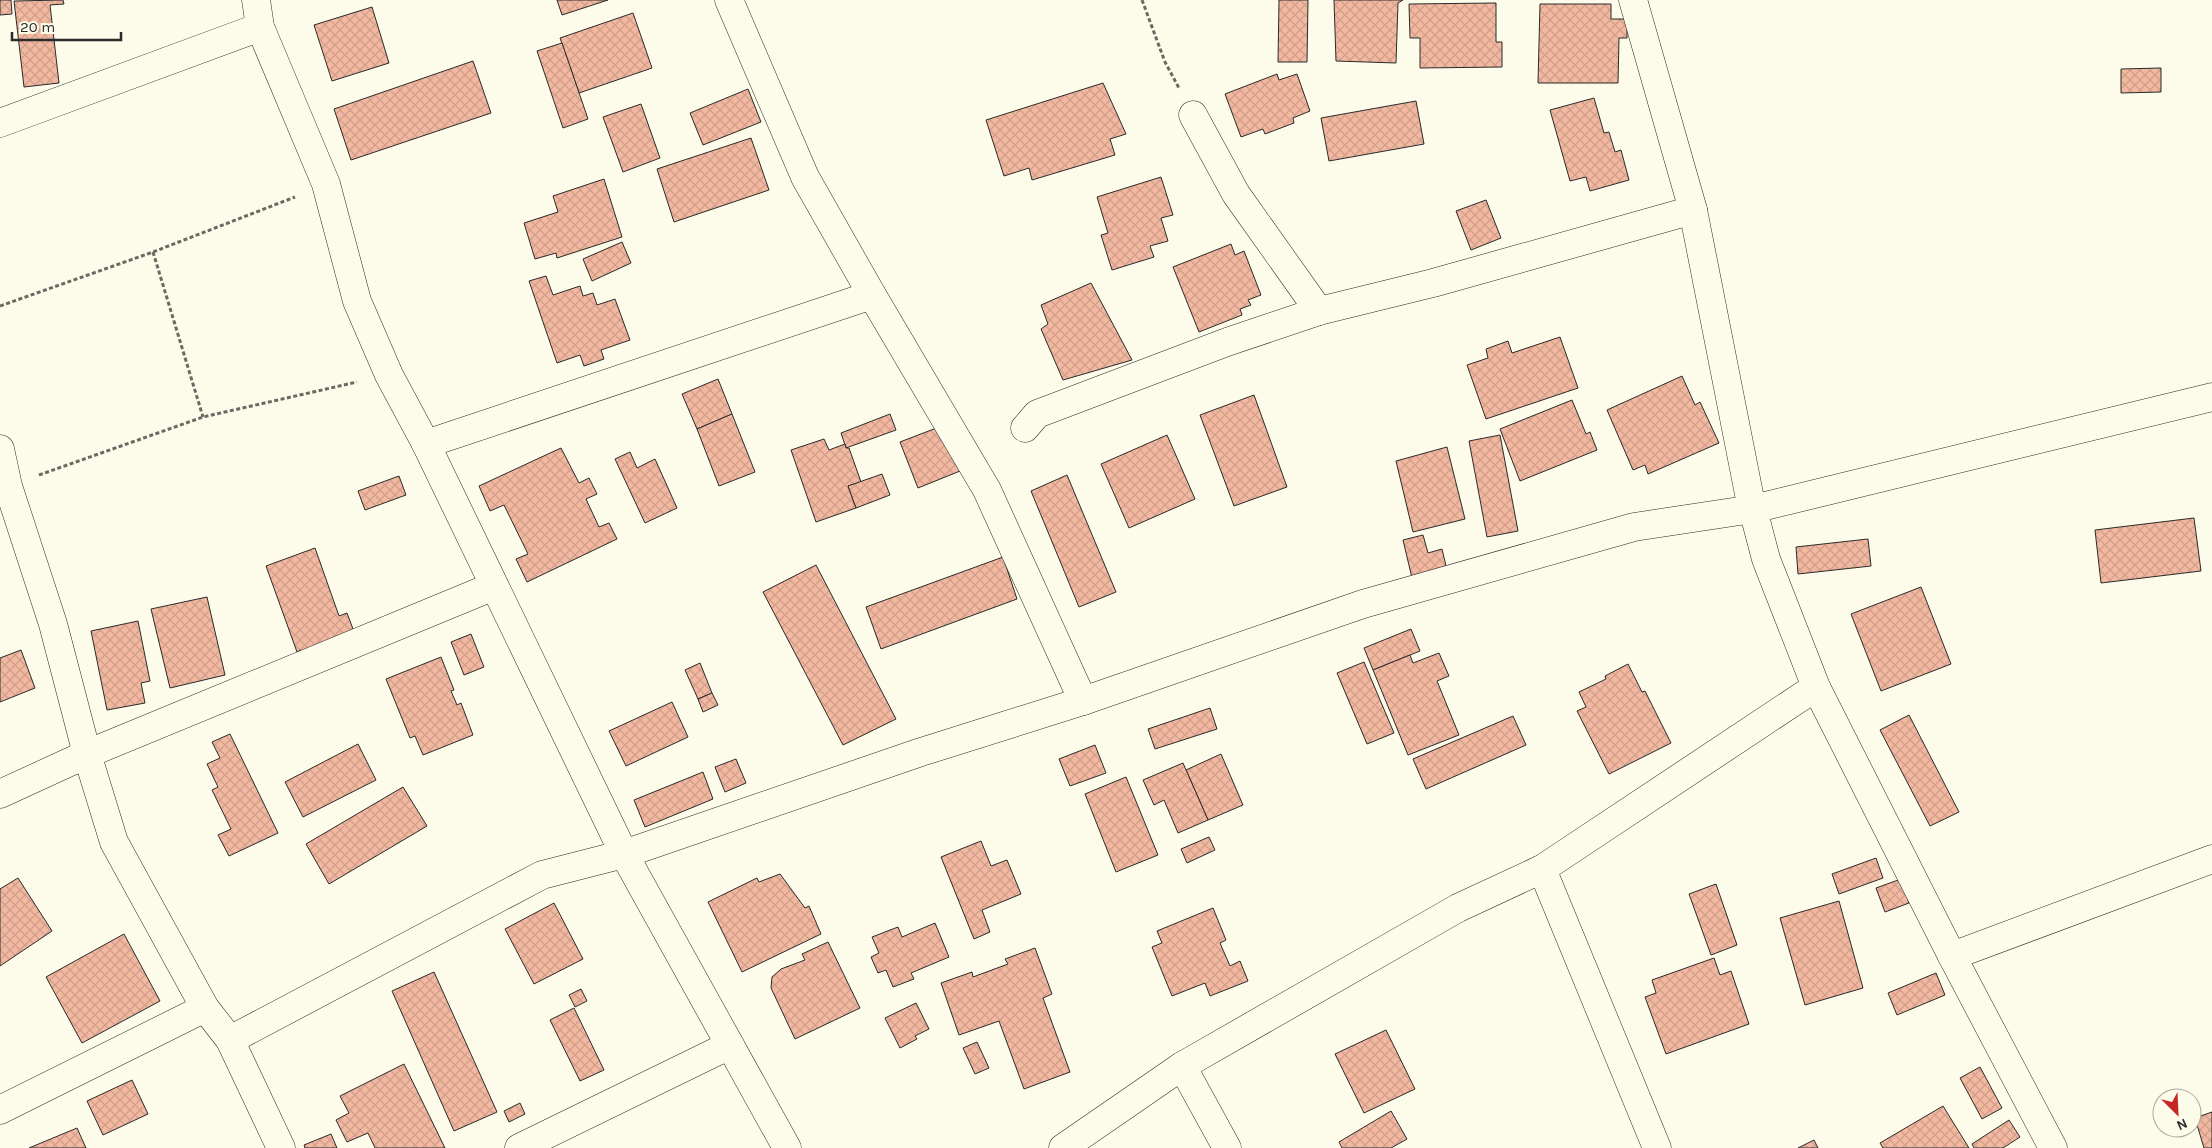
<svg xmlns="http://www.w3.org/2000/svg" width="2212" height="1148" font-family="Karla,sans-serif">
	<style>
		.building { fill: url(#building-cross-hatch); stroke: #2b2b2b }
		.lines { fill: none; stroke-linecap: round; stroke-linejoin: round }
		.street-casing { stroke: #2b2b2b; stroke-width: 29 }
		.path { stroke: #6a6964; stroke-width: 3; stroke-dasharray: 4 2.5; stroke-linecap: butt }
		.street { stroke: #fdfbea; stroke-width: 28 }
	</style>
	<defs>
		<pattern id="building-cross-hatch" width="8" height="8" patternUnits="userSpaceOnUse" patternTransform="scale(1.25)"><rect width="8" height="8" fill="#f2b8a0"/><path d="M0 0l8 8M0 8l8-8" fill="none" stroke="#d09e8a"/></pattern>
	</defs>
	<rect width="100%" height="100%" fill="#fdfbea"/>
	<!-- building -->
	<g class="building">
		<polygon points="0,0 11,0 12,14 0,15"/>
		<polygon points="63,0 64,4 50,5 59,83 24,87 14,1"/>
		<polygon points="557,0 608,0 562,15"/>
		<polygon points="1279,0 1308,0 1307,62 1278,62"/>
		<polygon points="1334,0 1403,0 1398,3 1396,63 1336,61"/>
		<polygon points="1496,3 1496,42 1502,42 1502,67 1420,68 1420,38 1410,38 1409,4"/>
		<polygon points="1540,4 1611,4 1611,19 1627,19 1627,38 1619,38 1618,83 1538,83"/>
		<polygon points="372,7 389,63 332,81 314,25"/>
		<polygon points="633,13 652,68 579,93 560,38"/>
		<polygon points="562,43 588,119 563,128 537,51"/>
		<polygon points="473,61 491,113 351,160 334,109"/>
		<polygon points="2161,68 2161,92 2121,93 2121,69"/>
		<polygon points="1277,74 1279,80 1297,74 1310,111 1293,118 1294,123 1265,134 1263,129 1241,137 1225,94"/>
		<polygon points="1103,83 1126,134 1110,139 1115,155 1032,180 1029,168 1004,176 986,120"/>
		<polygon points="748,89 761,122 703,145 690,113"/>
		<polygon points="1594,98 1604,133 1609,132 1615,152 1621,150 1629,180 1590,191 1586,177 1570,181 1550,110"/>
		<polygon points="1416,101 1424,144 1329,161 1321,118"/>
		<polygon points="641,104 660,158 623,172 603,117"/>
		<polygon points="751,138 769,190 674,222 657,169"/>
		<polygon points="1161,177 1173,215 1161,218 1168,241 1150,246 1154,257 1112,270 1101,235 1108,233 1097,197"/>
		<polygon points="604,179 622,237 557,258 556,253 535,259 524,223 558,212 553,196"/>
		<polygon points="1486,200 1501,238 1471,250 1456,211"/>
		<polygon points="622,242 631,263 592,281 583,259"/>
		<polygon points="1231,244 1235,255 1244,251 1261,295 1248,300 1251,305 1240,309 1242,315 1199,332 1173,267"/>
		<polygon points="546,276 553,295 580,286 583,296 593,293 597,305 615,299 630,340 601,350 604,359 584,366 580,355 557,363 529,281"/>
		<polygon points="1091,283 1132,360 1063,380 1041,329 1048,324 1041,305"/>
		<polygon points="1560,337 1578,388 1486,419 1467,365 1488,358 1486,349 1508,341 1512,353"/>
		<polygon points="1682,376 1695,405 1700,402 1719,443 1648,474 1645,465 1633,470 1607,410"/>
		<polygon points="718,379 732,414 697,429 682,394"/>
		<polygon points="1254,395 1287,487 1234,506 1200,415"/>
		<polygon points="1572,400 1586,434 1590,432 1597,450 1520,481 1500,429"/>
		<polygon points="732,414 755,472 719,486 697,429"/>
		<polygon points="890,414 896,430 846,448 841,433"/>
		<polygon points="939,427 965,469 918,488 900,442"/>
		<polygon points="1167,435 1195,499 1129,528 1101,464"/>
		<polygon points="1500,435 1518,531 1487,537 1469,441"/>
		<polygon points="824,439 829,450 845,444 846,448 849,448 861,482 848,486 856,508 816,522 791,450"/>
		<polygon points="1447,447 1465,519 1413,532 1396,461"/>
		<polygon points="561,448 579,483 589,478 597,494 586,499 599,527 609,523 617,539 527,582 516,559 528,554 504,505 490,511 479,486"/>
		<polygon points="630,452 637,468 655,459 677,508 645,523 615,459"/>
		<polygon points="882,474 890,495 856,508 848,486"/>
		<polygon points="1067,475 1116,592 1079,607 1031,491"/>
		<polygon points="399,476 406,495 365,510 358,491"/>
		<polygon points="2194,518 2201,571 2101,583 2095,530"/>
		<polygon points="1423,535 1428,553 1442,549 1447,570 1412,578 1403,540"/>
		<polygon points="1868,539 1871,566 1798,574 1796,547"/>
		<polygon points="315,548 339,616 347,613 356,637 304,657 301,650 297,652 266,566"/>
		<polygon points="1003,557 1017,599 881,649 866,607"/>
		<polygon points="816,565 896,719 843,745 763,592"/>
		<polygon points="1921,587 1951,664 1881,691 1851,614"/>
		<polygon points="207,597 225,675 170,688 151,609"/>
		<polygon points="138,621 150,681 141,683 145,703 107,710 91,631"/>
		<polygon points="1411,629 1420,651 1373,670 1364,648"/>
		<polygon points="471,634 484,667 464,675 451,642"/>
		<polygon points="21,650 35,688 0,702 0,658"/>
		<polygon points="1439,653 1449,676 1437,681 1459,735 1408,755 1373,670 1410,655 1413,663"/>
		<polygon points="441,657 454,690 451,691 457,705 461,703 473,735 423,755 415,736 410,738 386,679"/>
		<polygon points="1364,662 1394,733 1367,744 1337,673"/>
		<polygon points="700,663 712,693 698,699 685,670"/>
		<polygon points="1628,664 1642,692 1645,691 1671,743 1609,774 1577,711 1586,707 1579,692 1606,679 1605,676"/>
		<polygon points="712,693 718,705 703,712 698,699"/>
		<polygon points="672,702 688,737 626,766 609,731"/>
		<polygon points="1210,708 1217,729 1155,749 1148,729"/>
		<polygon points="1909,715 1959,812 1930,826 1880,730"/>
		<polygon points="1513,716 1526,745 1426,789 1413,759"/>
		<polygon points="230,734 278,833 229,856 218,835 231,829 212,790 218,787 207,764 220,758 212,742"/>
		<polygon points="358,744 376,780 303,817 285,782"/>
		<polygon points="1095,745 1106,773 1070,786 1059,759"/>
		<polygon points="1221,754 1243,805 1208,820 1186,770"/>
		<polygon points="736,759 746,783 725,792 715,767"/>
		<polygon points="1183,763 1208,820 1178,833 1164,800 1154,805 1143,780"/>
		<polygon points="703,772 713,799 645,827 634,800"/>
		<polygon points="1126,777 1158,855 1116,872 1085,794"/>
		<polygon points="403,787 427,826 329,884 306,844"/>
		<polygon points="1209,837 1215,850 1187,863 1181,849"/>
		<polygon points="981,841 991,866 1007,860 1021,894 982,910 990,932 974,939 941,857"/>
		<polygon points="1876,858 1883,878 1839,894 1832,874"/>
		<polygon points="780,874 805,908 809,906 821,934 742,972 708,902 757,878 759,882"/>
		<polygon points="18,878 52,931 0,966 0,889"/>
		<polygon points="1901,879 1909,903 1885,912 1876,888"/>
		<polygon points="1716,884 1737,945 1711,955 1689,894"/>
		<polygon points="1839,901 1863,988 1805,1005 1780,918"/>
		<polygon points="554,903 583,959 534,984 505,929"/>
		<polygon points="1213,908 1226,940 1220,943 1230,966 1240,961 1248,981 1210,996 1205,983 1172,996 1152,947 1162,943 1157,931"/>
		<polygon points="935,923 949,957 911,973 914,979 893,987 886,970 878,973 871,957 879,953 872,937 898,927 902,937"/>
		<polygon points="124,934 160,1001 82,1043 46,977"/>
		<polygon points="828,942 860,1008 795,1039 771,988 772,977 781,969 805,960 802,954"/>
		<polygon points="1035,948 1052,994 1043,998 1070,1072 1024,1089 999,1021 959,1035 941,983 972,972 973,977 1008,964 1005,959"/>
		<polygon points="1714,958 1720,975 1731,971 1749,1024 1666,1054 1645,997 1656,993 1652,980"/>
		<polygon points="434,972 497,1112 454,1131 392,991"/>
		<polygon points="1936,973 1945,995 1897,1015 1888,993"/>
		<polygon points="581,989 587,1001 575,1007 569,995"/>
		<polygon points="916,1003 929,1029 915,1036 917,1039 900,1048 885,1018"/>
		<polygon points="574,1008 604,1070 580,1081 550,1020"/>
		<polygon points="1386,1030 1415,1089 1364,1113 1335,1054"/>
		<polygon points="977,1042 989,1068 975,1074 963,1048"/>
		<polygon points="404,1064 445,1148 375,1148 368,1133 347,1142 336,1120 349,1113 340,1096"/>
		<polygon points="1980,1067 2002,1108 1982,1119 1960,1078"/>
		<polygon points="132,1080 148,1114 103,1135 87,1101"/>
		<polygon points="520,1103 525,1114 509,1122 504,1111"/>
		<polygon points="1943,1106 1969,1148 1883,1148 1880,1143"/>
		<polygon points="1391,1111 1407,1139 1391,1148 1342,1148 1339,1142"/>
		<polygon points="2212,1112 2212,1148 2204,1148 2195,1118"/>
		<polygon points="2009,1120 2020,1137 2003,1148 1974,1148 1972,1144"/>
		<polygon points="77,1128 86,1148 29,1148"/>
		<polygon points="331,1134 337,1148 305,1148 304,1145"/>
		<polygon points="1814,1140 1818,1148 1798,1148"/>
	</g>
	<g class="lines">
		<defs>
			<g id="street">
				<polyline points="256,0 260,27 326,184 357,301 389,375 426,444 624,854 787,1148"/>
				<polyline points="729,0 805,177 872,295 987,490 1083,701"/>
				<polyline points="1633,0 1693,210 1749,494 1766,559 1816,687 1952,956 2053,1148"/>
				<polyline points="1193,115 1236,194 1319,311"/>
				<polyline points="0,123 260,27"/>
				<polyline points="1025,428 1037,414 1227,342 1319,311 1433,283 1693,210"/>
				<polyline points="426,444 872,295"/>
				<polyline points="0,449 8,486 53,624 87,754 114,842 205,1008 230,1040 281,1148"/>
				<polyline points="0,794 87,754 494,586"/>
				<polyline points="1542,869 1657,1148"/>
				<polyline points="1952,956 2212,859"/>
				<polyline points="230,1040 542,875 624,854 921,752 1083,701 1363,604 1634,527 1753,509 2212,397"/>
				<polyline points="1182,1066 1227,1148"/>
				<polyline points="0,1110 205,1008"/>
				<polyline points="519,1148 730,1045"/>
				<polyline points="1063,1148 1182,1066 1458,908 1542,869 1816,687"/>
			</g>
		</defs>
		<!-- street casing -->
		<use href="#street" class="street-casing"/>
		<!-- path -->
		<g class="path">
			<polyline points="1142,0 1165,62 1179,88"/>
			<polyline points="153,252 203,417"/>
			<polyline points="0,306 153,252 295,197"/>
			<polyline points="39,475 203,417 357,382"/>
		</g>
		<!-- street -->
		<use href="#street" class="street"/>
	</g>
	<!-- north arrow -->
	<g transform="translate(2177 1113) rotate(156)"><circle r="24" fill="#fdfbea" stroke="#a9a89e"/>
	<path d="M0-4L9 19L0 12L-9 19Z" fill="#c62828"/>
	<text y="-8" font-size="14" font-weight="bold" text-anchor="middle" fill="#2b2b2b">N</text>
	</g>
	<!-- scale -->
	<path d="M12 32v8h109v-8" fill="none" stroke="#2b2b2b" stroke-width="2.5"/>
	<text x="20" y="32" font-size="15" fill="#2b2b2b" stroke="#fdfbea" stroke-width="4" paint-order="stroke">20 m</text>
</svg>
